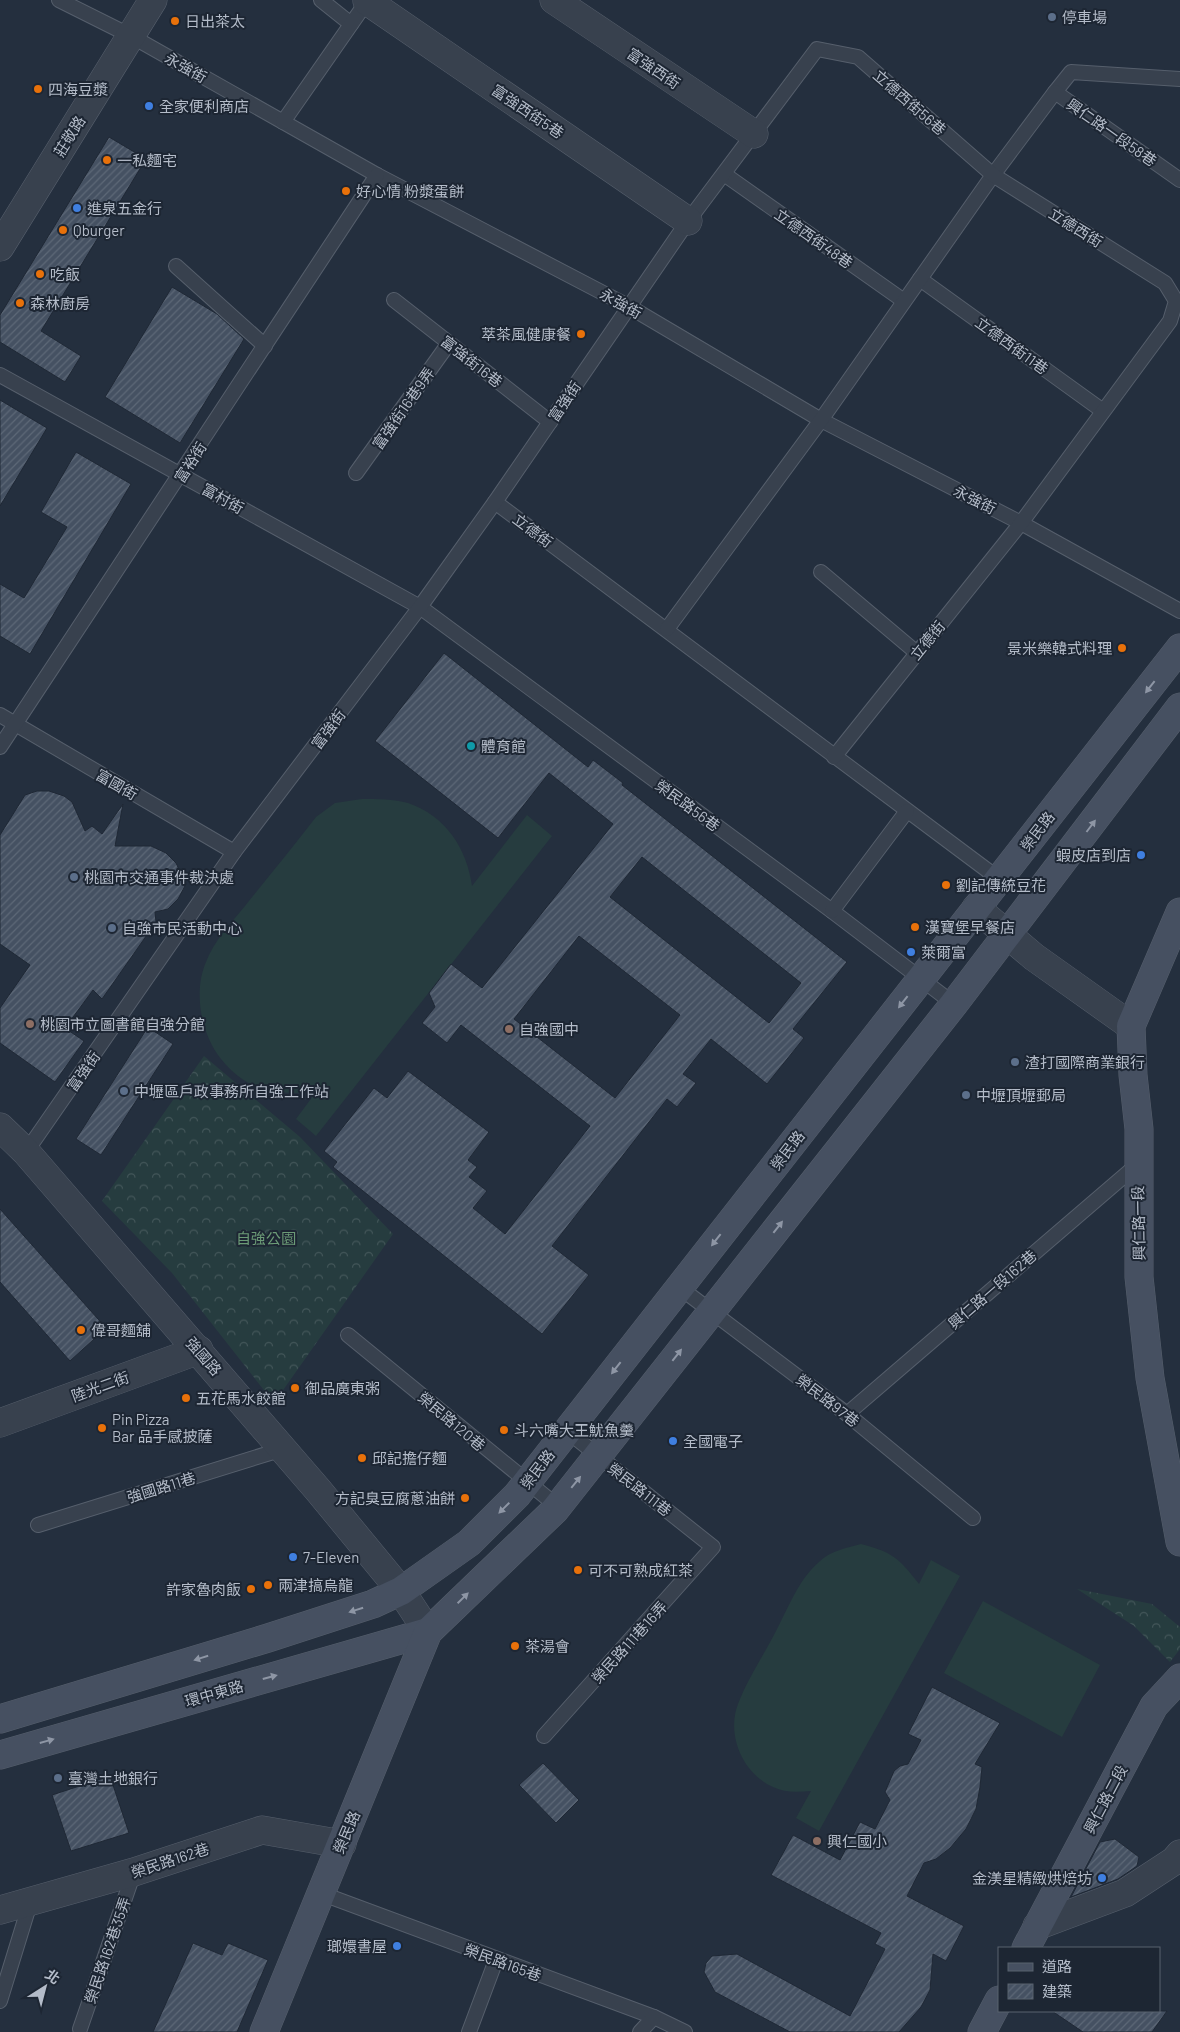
<svg xmlns="http://www.w3.org/2000/svg" width="1180" height="2032" font-family="Barlow,'Noto Sans TC',sans-serif">
	<style>
		.grass { fill: #263c3f }
		.forest { fill: url(#forest-crowns) }
		.building { fill: url(#building-hatch); stroke: #1f2835; fill-rule: evenodd }
		.lines { fill: none; stroke-linecap: round; stroke-linejoin: round }
		.lane-casing { stroke: #565f6c; stroke-width: 16 }
		.street-casing { stroke: #565f6c; stroke-width: 29 }
		.secondary-casing { stroke: #565f6c; stroke-width: 29 }
		.lane { stroke: #38414e; stroke-width: 14 }
		.street { stroke: #38414e; stroke-width: 28 }
		.secondary { stroke: #465061; stroke-width: 28 }
		.oneway { fill: #8e96a5 }
		.service-dot { fill: #5c6f8a; stroke: #1d2633; stroke-width: 2 }
		.food-dot { fill: #e8710a; stroke: #1d2633; stroke-width: 2 }
		.shop-dot { fill: #3f7fe0; stroke: #1d2633; stroke-width: 2 }
		.culture-dot { fill: #0f9aa8; stroke: #1d2633; stroke-width: 2 }
		.education-dot { fill: #8d6e63; stroke: #1d2633; stroke-width: 2 }
		.labels { text-anchor: middle; dominant-baseline: central; stroke-width: 4; stroke-linejoin: round; paint-order: stroke }
		.poi-label { font-size: 15px; fill: #b4bcc9; stroke: #1d2633; text-anchor: start }
		.street-label { font-size: 15px; fill: #b4bcc9; stroke: #1d2633 }
		.park-label { font-size: 15px; fill: #6b9a76; stroke: #1d2633 }
	</style>
	<defs>
		<pattern id="forest-crowns" width="20" height="18" patternUnits="userSpaceOnUse" patternTransform="scale(1.25)"><rect width="20" height="18" fill="#263c3f"/><path d="M2 6a3 3 0 1 1 6 0M12 15a3 3 0 1 1 6 0" fill="none" stroke="#435659"/></pattern>
		<pattern id="building-hatch" width="6" height="6" patternUnits="userSpaceOnUse" patternTransform="scale(1.25)"><rect width="6" height="6" fill="#455162"/><path d="M-1 1l2-2M0 6l6-6M5 7l2-2" fill="none" stroke="#5d6877"/></pattern>
	</defs>
	<rect width="100%" height="100%" fill="#242f3e"/>
	<!-- grass -->
	<g class="grass">
		<path d="M362,799C377,799 394,799 408,803C446,816 467,849 472,886L527,815L552,836L316,1136L296,1119L316,1092C275,1095 248,1092 221,1059C201,1034 193,992 206,962C214,941 231,923 245,906C269,876 293,847 316,817L335,803Z"/>
		<path d="M861,1544C892,1552 899,1558 919,1584L931,1560L960,1576L819,1831L796,1818L811,1791C798,1792 785,1793 773,1787C743,1774 726,1735 738,1704C747,1680 763,1656 775,1633C788,1609 798,1580 819,1562C830,1551 846,1548 861,1544Z"/>
		<polygon points="983,1601 1100,1665 1062,1737 944,1673"/>
	</g>
	<!-- forest -->
	<g class="forest">
		<polygon points="204,1056 300,1137 393,1234 274,1403 172,1273 102,1201"/>
		<polygon points="1077,1589 1152,1604 1180,1627 1180,1649 1170,1662 1134,1626"/>
	</g>
	<!-- building -->
	<g class="building">
		<polygon points="109,137 146,159 41,331 81,356 65,382 0,342 0,315"/>
		<polygon points="172,287 217,314 244,339 180,443 105,397"/>
		<polygon points="0,400 47,428 0,506"/>
		<polygon points="76,452 131,484 30,654 0,636 0,584 24,598 67,527 41,512"/>
		<path d="M444,653L588,767L593,760L623,783L622,785L847,962L793,1029L804,1038L767,1084L711,1039L683,1074L696,1083L677,1107L667,1099L552,1246L589,1275L542,1334L333,1167L337,1162L324,1151L374,1088L387,1098L408,1071L489,1132L468,1160L477,1167L469,1177L487,1191L473,1208L505,1234L590,1126L461,1025L447,1043L422,1023L435,1007L429,993L451,964L482,988L613,824L549,773L498,838L375,741ZM642,857L801,983L769,1023L610,897ZM579,936L680,1015L615,1098L514,1019Z"/>
		<polygon points="37,791 49,791 64,796 72,802 85,831 92,826 102,834 123,804 115,846 151,846 166,853 176,863 186,884 178,899 168,909 155,912 156,922 102,999 93,990 65,1028 84,1041 55,1082 0,1043 0,1008 30,965 0,944 0,835 25,795"/>
		<polygon points="148,1027 173,1044 101,1155 76,1139"/>
		<polygon points="0,1209 106,1328 70,1361 0,1282"/>
		<polygon points="932,1687 1000,1723 975,1764 982,1767 980,1787 976,1809 966,1829 950,1848 936,1859 924,1863 907,1896 964,1926 946,1961 933,1954 930,1990 921,2007 899,2032 790,2032 715,1992 704,1972 706,1963 712,1956 737,1954 850,2016 885,1949 875,1944 881,1933 771,1875 793,1835 840,1860 860,1822 875,1829 890,1800 885,1792 894,1771 900,1766 908,1764 921,1740 908,1734"/>
		<polygon points="543,1763 579,1800 556,1823 519,1785"/>
		<polygon points="110,1776 129,1833 71,1851 52,1795"/>
		<polygon points="1115,1839 1139,1857 1137,1866 1118,1879 1071,1897 1100,1842"/>
		<polygon points="193,1943 222,1955 228,1943 268,1960 237,2032 153,2032"/>
		<polygon points="1052,2011 1167,2011 1152,2032 1083,2032"/>
	</g>
	<g class="lines">
		<defs>
			<g id="lane">
				<polyline points="59,0 131,36 377,175 628,306 821,420 1021,523 1180,611"/>
				<polyline points="321,0 351,24"/>
				<polyline points="1055,92 1071,72 1180,79"/>
				<polyline points="283,122 368,0"/>
				<polyline points="724,174 904,301"/>
				<polyline points="176,266 265,346"/>
				<polyline points="920,279 1103,411"/>
				<polyline points="394,300 550,422"/>
				<polyline points="0,375 420,607 832,911 954,1004"/>
				<polyline points="356,473 449,343"/>
				<polyline points="495,502 999,879"/>
				<polyline points="821,572 917,653"/>
				<polyline points="667,629 821,420 993,175 1055,92 1180,180"/>
				<polyline points="0,715 234,852"/>
				<polyline points="0,747 377,175"/>
				<polyline points="832,911 907,811"/>
				<polyline points="26,1152 234,852 420,607 495,502 688,221 817,49 858,57 993,175 1165,283 1176,301 1170,321 1021,523 834,757"/>
				<polyline points="679,1287 847,1414 973,1518"/>
				<polyline points="348,1335 557,1506"/>
				<polyline points="847,1414 1138,1164"/>
				<polyline points="38,1525 283,1449"/>
				<polyline points="544,1736 713,1547 567,1431"/>
				<polyline points="320,1893 654,2017 685,2032"/>
				<polyline points="0,2001 31,1900"/>
				<polyline points="80,2029 134,1872"/>
				<polyline points="469,2032 496,1960"/>
				<polyline points="640,2032 654,2017"/>
			</g>
			<g id="street">
				<polyline points="554,0 754,134"/>
				<polyline points="367,1 688,221"/>
				<polyline points="0,247 153,0"/>
				<polyline points="976,908 1034,957 1131,1026"/>
				<polyline points="0,1127 26,1152 318,1490 401,1591 428,1632"/>
				<polyline points="0,1423 199,1350"/>
				<polyline points="0,1910 134,1872 262,1830 342,1844"/>
				<polyline points="1037,1926 1125,1893 1174,1861 1180,1854"/>
			</g>
			<g id="secondary">
				<polyline points="1180,912 1131,1026 1133,1075 1139,1129 1139,1277 1150,1378 1180,1542"/>
				<polyline points="0,1719 268,1638 373,1604 401,1591 469,1543 517,1495 1180,648"/>
				<polyline points="0,1755 428,1632"/>
				<polyline points="1026,1948 1154,1706 1180,1678"/>
				<polyline points="264,2032 428,1632 555,1510 954,1004 1180,707"/>
				<polyline points="982,2032 999,2000"/>
			</g>
		</defs>
		<!-- lane casing -->
		<use href="#lane" class="lane-casing"/>
		<!-- street casing -->
		<use href="#street" class="street-casing"/>
		<!-- secondary casing -->
		<use href="#secondary" class="secondary-casing"/>
		<!-- lane -->
		<use href="#lane" class="lane"/>
		<!-- street -->
		<use href="#street" class="street"/>
		<!-- secondary -->
		<use href="#secondary" class="secondary"/>
	</g>
	<!-- one-way arrows -->
	<defs><path id="oneway-solid" d="M-6-.8H1V-3.2L6.5 0L1 3.2V.8H-6Z" transform="scale(1.25)"/></defs>
	<g class="oneway">
		<use href="#oneway-solid" transform="translate(1150 687) rotate(128)"/>
		<use href="#oneway-solid" transform="translate(1091 826) rotate(-53)"/>
		<use href="#oneway-solid" transform="translate(903 1002) rotate(128)"/>
		<use href="#oneway-solid" transform="translate(778 1227) rotate(-52)"/>
		<use href="#oneway-solid" transform="translate(716 1240) rotate(128)"/>
		<use href="#oneway-solid" transform="translate(677 1355) rotate(-52)"/>
		<use href="#oneway-solid" transform="translate(616 1368) rotate(128)"/>
		<use href="#oneway-solid" transform="translate(576 1482) rotate(-51)"/>
		<use href="#oneway-solid" transform="translate(504 1508) rotate(135)"/>
		<use href="#oneway-solid" transform="translate(463 1598) rotate(-44)"/>
		<use href="#oneway-solid" transform="translate(356 1610) rotate(162)"/>
		<use href="#oneway-solid" transform="translate(201 1658) rotate(163)"/>
		<use href="#oneway-solid" transform="translate(270 1677) rotate(-15)"/>
		<use href="#oneway-solid" transform="translate(47 1741) rotate(-16)"/>
	</g>
	<!-- markers -->
	<g class="service-dot">
		<circle cx="1052" cy="17" r="5"/>
		<circle cx="74" cy="877" r="5"/>
		<circle cx="112" cy="928" r="5"/>
		<circle cx="1015" cy="1062" r="5"/>
		<circle cx="124" cy="1091" r="5"/>
		<circle cx="966" cy="1095" r="5"/>
		<circle cx="58" cy="1778" r="5"/>
	</g>
	<g class="food-dot">
		<circle cx="175" cy="21" r="5"/>
		<circle cx="38" cy="89" r="5"/>
		<circle cx="107" cy="160" r="5"/>
		<circle cx="346" cy="191" r="5"/>
		<circle cx="63" cy="230" r="5"/>
		<circle cx="40" cy="274" r="5"/>
		<circle cx="20" cy="303" r="5"/>
		<circle cx="581" cy="334" r="5"/>
		<circle cx="1122" cy="648" r="5"/>
		<circle cx="946" cy="885" r="5"/>
		<circle cx="915" cy="927" r="5"/>
		<circle cx="81" cy="1330" r="5"/>
		<circle cx="295" cy="1388" r="5"/>
		<circle cx="186" cy="1398" r="5"/>
		<circle cx="102" cy="1428" r="5"/>
		<circle cx="504" cy="1430" r="5"/>
		<circle cx="362" cy="1458" r="5"/>
		<circle cx="465" cy="1498" r="5"/>
		<circle cx="578" cy="1570" r="5"/>
		<circle cx="268" cy="1585" r="5"/>
		<circle cx="251" cy="1589" r="5"/>
		<circle cx="515" cy="1646" r="5"/>
	</g>
	<g class="shop-dot">
		<circle cx="149" cy="106" r="5"/>
		<circle cx="77" cy="208" r="5"/>
		<circle cx="1141" cy="855" r="5"/>
		<circle cx="911" cy="952" r="5"/>
		<circle cx="673" cy="1441" r="5"/>
		<circle cx="293" cy="1557" r="5"/>
		<circle cx="1102" cy="1878" r="5"/>
		<circle cx="397" cy="1946" r="5"/>
	</g>
	<circle class="culture-dot" cx="471" cy="746" r="5"/>
	<g class="education-dot">
		<circle cx="30" cy="1024" r="5"/>
		<circle cx="509" cy="1029" r="5"/>
		<circle cx="817" cy="1841" r="5"/>
	</g>
	<g class="labels">
		<!-- poi labels -->
		<g class="poi-label">
			<text x="1062" y="17">停車場</text>
			<text x="185" y="21">日出茶太</text>
			<text x="48" y="89">四海豆漿</text>
			<text x="159" y="106">全家便利商店</text>
			<text x="117" y="160">一私麵宅</text>
			<text x="356" y="191">好心情 粉漿蛋餅</text>
			<text x="87" y="208">進泉五金行</text>
			<text x="73" y="230">Qburger</text>
			<text x="50" y="274">吃飯</text>
			<text x="30" y="303">森林廚房</text>
			<text x="571" y="334" text-anchor="end">萃茶風健康餐</text>
			<text x="1112" y="648" text-anchor="end">景米樂韓式料理</text>
			<text x="481" y="746">體育館</text>
			<text x="1131" y="855" text-anchor="end">蝦皮店到店</text>
			<text x="84" y="877">桃園市交通事件裁決處</text>
			<text x="956" y="885">劉記傳統豆花</text>
			<text x="925" y="927">漢寶堡早餐店</text>
			<text x="122" y="928">自強市民活動中心</text>
			<text x="921" y="952">萊爾富</text>
			<text x="40" y="1024">桃園市立圖書館自強分館</text>
			<text x="519" y="1029">自強國中</text>
			<text x="1025" y="1062">渣打國際商業銀行</text>
			<text x="134" y="1091">中壢區戶政事務所自強工作站</text>
			<text x="976" y="1095">中壢頂壢郵局</text>
			<text x="91" y="1330">偉哥麵舖</text>
			<text x="305" y="1388">御品廣東粥</text>
			<text x="196" y="1398">五花馬水餃館</text>
			<text x="112" y="1419">Pin Pizza<tspan x="112" dy="17">Bar 品手感披薩</tspan></text>
			<text x="514" y="1430">斗六嘴大王魷魚羹</text>
			<text x="683" y="1441">全國電子</text>
			<text x="372" y="1458">邱記擔仔麵</text>
			<text x="455" y="1498" text-anchor="end">方記臭豆腐蔥油餅</text>
			<text x="303" y="1557">7-Eleven</text>
			<text x="588" y="1570">可不可熟成紅茶</text>
			<text x="278" y="1585">兩津搞烏龍</text>
			<text x="241" y="1589" text-anchor="end">許家魯肉飯</text>
			<text x="525" y="1646">茶湯會</text>
			<text x="68" y="1778">臺灣土地銀行</text>
			<text x="827" y="1841">興仁國小</text>
			<text x="1092" y="1878" text-anchor="end">金渼星精緻烘焙坊</text>
			<text x="387" y="1946" text-anchor="end">瑯嬛書屋</text>
		</g>
		<!-- street labels -->
		<g class="street-label">
			<text transform="translate(186 67) rotate(29)">永強街</text>
			<text transform="translate(654 68) rotate(34)">富強西街</text>
			<text transform="translate(910 102) rotate(41)">立德西街56巷</text>
			<text transform="translate(528 111) rotate(34)">富強西街5巷</text>
			<text transform="translate(1112 132) rotate(35)">興仁路一段58巷</text>
			<text transform="translate(69 136) rotate(-58)">莊敬路</text>
			<text transform="translate(1076 227) rotate(32)">立德西街</text>
			<text transform="translate(814 238) rotate(35)">立德西街48巷</text>
			<text transform="translate(621 303) rotate(29)">永強街</text>
			<text transform="translate(1012 345) rotate(36)">立德西街11巷</text>
			<text transform="translate(472 361) rotate(38)">富強街16巷</text>
			<text transform="translate(564 401) rotate(-56)">富強街</text>
			<text transform="translate(403 408) rotate(-55)">富強街16巷9弄</text>
			<text transform="translate(190 462) rotate(-57)">富裕街</text>
			<text transform="translate(223 498) rotate(29)">富村街</text>
			<text transform="translate(975 499) rotate(27)">永強街</text>
			<text transform="translate(533 530) rotate(37)">立德街</text>
			<text transform="translate(927 640) rotate(-51)">立德街</text>
			<text transform="translate(328 729) rotate(-53)">富強街</text>
			<text transform="translate(117 784) rotate(30)">富國街</text>
			<text transform="translate(688 805) rotate(36)">榮民路56巷</text>
			<text transform="translate(1037 831) rotate(-52)">榮民路</text>
			<text transform="translate(83 1071) rotate(-55)">富強街</text>
			<text transform="translate(787 1150) rotate(-52)">榮民路</text>
			<text transform="translate(1138 1223) rotate(-91)">興仁路一段</text>
			<text transform="translate(992 1289) rotate(-41)">興仁路一段162巷</text>
			<text transform="translate(204 1356) rotate(49)">強國路</text>
			<text transform="translate(100 1386) rotate(-20)">陸光二街</text>
			<text transform="translate(828 1400) rotate(38)">榮民路97巷</text>
			<text transform="translate(452 1421) rotate(40)">榮民路120巷</text>
			<text transform="translate(537 1469) rotate(-52)">榮民路</text>
			<text transform="translate(161 1487) rotate(-17)">強國路11巷</text>
			<text transform="translate(640 1489) rotate(38)">榮民路111巷</text>
			<text transform="translate(629 1642) rotate(-48)">榮民路111巷16弄</text>
			<text transform="translate(214 1693) rotate(-16)">環中東路</text>
			<text transform="translate(1105 1799) rotate(-62)">興仁路二段</text>
			<text transform="translate(346 1832) rotate(-67)">榮民路</text>
			<text transform="translate(170 1860) rotate(-18)">榮民路162巷</text>
			<text transform="translate(107 1950) rotate(-71)">榮民路162巷35弄</text>
			<text transform="translate(503 1962) rotate(20)">榮民路165巷</text>
		</g>
		<!-- park labels -->
		<g class="park-label">
			<text x="266" y="1238">自強公園</text>
		</g>
	</g>
	<!-- legend -->
	<rect x="998" y="1947" width="162" height="65" fill="#1d2633" stroke="#59626f"/>
	<rect x="1008" y="1963" width="25" height="8" fill="#465061" stroke="#59626f"/>
	<text x="1042" y="1972" font-size="15" fill="#b4bcc9">道路</text>
	<rect x="1008" y="1984" width="25" height="15" fill="url(#building-hatch)" stroke="#59626f"/>
	<text x="1042" y="1997" font-size="15" fill="#b4bcc9">建築</text>
	<!-- north arrow -->
	<g transform="translate(45 1987) rotate(36)" stroke="#1d2633" stroke-width="4" paint-order="stroke">
	<path d="M0-4L9 19L0 12L-9 19Z" fill="#b4bcc9"/>
	<text y="-8" font-size="14" font-weight="bold" text-anchor="middle" fill="#b4bcc9">北</text>
	</g>
</svg>
